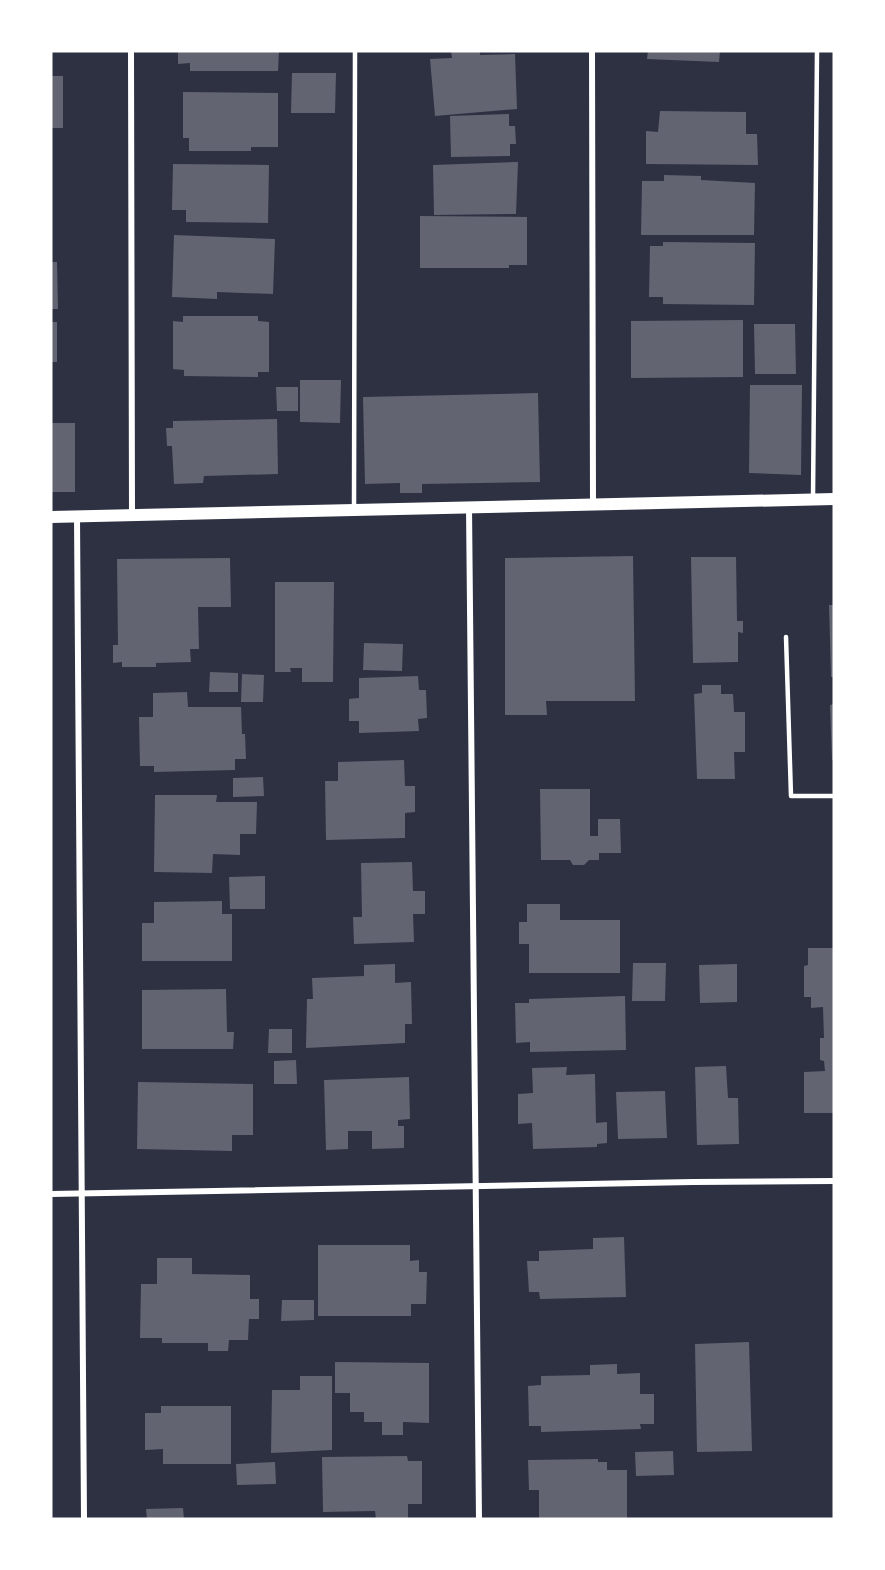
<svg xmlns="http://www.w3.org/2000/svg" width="885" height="1570" font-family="'Nunito Sans',sans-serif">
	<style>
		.building { fill: #626471 }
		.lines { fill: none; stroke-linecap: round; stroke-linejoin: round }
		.service { stroke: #fff; stroke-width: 4.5 }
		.minor { stroke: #fff; stroke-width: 6 }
		.secondary { stroke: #fff; stroke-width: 12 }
	</style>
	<rect width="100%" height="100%" fill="#2d3142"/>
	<!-- building -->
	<g class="building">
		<polygon points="178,51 279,51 278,71 190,71 190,63 178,64"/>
		<polygon points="451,51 480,51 480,55 515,54 517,109 435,116 430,59 452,58"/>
		<polygon points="648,51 720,51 719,62 647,59"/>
		<polygon points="292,73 336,73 335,113 291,113"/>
		<rect x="51" y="76" width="12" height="52"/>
		<polygon points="183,92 278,93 278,147 251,147 251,151 189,151 189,138 183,138"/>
		<polygon points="660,111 746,112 746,134 757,134 758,165 646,164 646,131 658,132"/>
		<polygon points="509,114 509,126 515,126 516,144 510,144 510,156 451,157 450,116"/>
		<polygon points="518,162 516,214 434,215 433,165"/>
		<polygon points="173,164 269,165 268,223 186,222 186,210 172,210"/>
		<polygon points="664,175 701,176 701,180 755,183 754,235 641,235 642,181 664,181"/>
		<polygon points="420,216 527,217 527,265 509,265 509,268 420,268"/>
		<polygon points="174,235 275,239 273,294 217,292 217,299 172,297"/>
		<polygon points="663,242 755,243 754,305 663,304 663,297 649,297 650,246 663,246"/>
		<polygon points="51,262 57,262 58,309 51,309"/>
		<polygon points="183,316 258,316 258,321 269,322 269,372 258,372 258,377 184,376 184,370 173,369 173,321 183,322"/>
		<polygon points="743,320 743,377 631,378 631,321"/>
		<rect x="51" y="322" width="6" height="40"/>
		<polygon points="754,324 795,324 796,374 755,374"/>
		<polygon points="300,380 341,380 340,423 300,422"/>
		<polygon points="750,385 802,385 801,475 749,473"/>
		<polygon points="276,387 298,387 298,411 277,411"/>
		<polygon points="538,393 540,482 422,484 422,493 400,493 400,483 365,484 363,397"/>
		<polygon points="277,419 278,474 204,476 203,483 174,484 172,446 167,446 166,428 173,428 173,421"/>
		<rect x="51" y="423" width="24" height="69"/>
		<polygon points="633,556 635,701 546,701 547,715 505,715 505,558"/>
		<polygon points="691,557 736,557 737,621 743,621 743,633 738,632 738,662 693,663"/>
		<polygon points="230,558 231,607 198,607 199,649 190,649 191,662 156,663 156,667 122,667 122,662 113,663 113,645 118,645 117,559"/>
		<polygon points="275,582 334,582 333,682 302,682 302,668 290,668 291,672 275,672"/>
		<polygon points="829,605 834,605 834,677 831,677"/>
		<polygon points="364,643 403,644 402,671 363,670"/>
		<polygon points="210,672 238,673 238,692 209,692"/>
		<polygon points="242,674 264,675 263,702 241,702"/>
		<polygon points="418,676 419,690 426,690 427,718 418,719 419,731 359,733 359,721 349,721 349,699 359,698 359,678"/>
		<polygon points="702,685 721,685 721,694 733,694 734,712 745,712 745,752 734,752 735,779 697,779 694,694 702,693"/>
		<polygon points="187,692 188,707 241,707 242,734 245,734 246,759 235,759 235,770 154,772 154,766 140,766 139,717 153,717 153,693"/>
		<polygon points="834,704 834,760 832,760 830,705"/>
		<polygon points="404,760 405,786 415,786 415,812 405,813 405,838 326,840 325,781 338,781 338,762"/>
		<polygon points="263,777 264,796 233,797 233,778"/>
		<polygon points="540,789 590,789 590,836 598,836 598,819 620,819 621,853 599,853 599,860 589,860 584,865 573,865 570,860 541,860"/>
		<polygon points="155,795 217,795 216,802 257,802 256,834 240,834 240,855 213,854 212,873 154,872"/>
		<polygon points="412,862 413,891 425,891 425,914 413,914 414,942 354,944 353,917 362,917 361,863"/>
		<polygon points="265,876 265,909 230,909 229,877"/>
		<polygon points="222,901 222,914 232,914 232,961 142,961 142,923 154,923 154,902"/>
		<polygon points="527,904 560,904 560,920 620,920 620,973 529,973 529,944 519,944 519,922 527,922"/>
		<polygon points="808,948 834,948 834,1113 804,1113 804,1072 825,1071 824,1061 820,1060 820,1038 824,1038 823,1007 811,1008 811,997 804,997 804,966 808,965"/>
		<polygon points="633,963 666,963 665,1001 632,1001"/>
		<polygon points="395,964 395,983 411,982 412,1024 405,1024 405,1043 306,1048 307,999 313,999 312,978 364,976 364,965"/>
		<polygon points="737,964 737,1002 700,1003 699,965"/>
		<polygon points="226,989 227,1032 234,1032 233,1049 142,1049 142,990"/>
		<polygon points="625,996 626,1050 530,1052 530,1042 516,1043 515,1003 529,1003 529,999"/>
		<polygon points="269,1029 292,1029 292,1053 268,1053"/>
		<polygon points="296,1060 297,1084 274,1084 274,1061"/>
		<polygon points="726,1066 728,1098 738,1098 739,1144 697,1145 695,1067"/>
		<polygon points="567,1067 566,1075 595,1074 596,1123 607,1122 607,1143 597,1144 597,1147 533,1149 532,1123 518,1124 518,1094 533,1093 532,1068"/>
		<polygon points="409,1077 410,1119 398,1120 398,1126 404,1126 404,1148 372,1149 372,1131 348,1131 348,1149 326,1150 324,1080"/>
		<polygon points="138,1082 253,1084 253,1135 232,1135 232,1151 137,1149"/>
		<polygon points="665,1091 667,1138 618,1139 616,1092"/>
		<polygon points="624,1237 626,1297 540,1299 539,1292 529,1292 527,1261 539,1261 539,1251 593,1249 593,1238"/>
		<polygon points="318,1245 410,1245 410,1261 419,1260 419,1272 427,1272 426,1304 411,1304 411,1316 318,1316"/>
		<polygon points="157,1258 192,1258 192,1274 250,1275 250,1299 259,1299 259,1319 249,1319 248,1340 229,1340 228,1351 208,1351 208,1343 162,1343 162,1338 140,1338 141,1284 157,1284"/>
		<polygon points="282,1300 314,1300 314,1320 281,1321"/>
		<polygon points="749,1342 752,1451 697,1452 695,1344"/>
		<polygon points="335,1362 429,1363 429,1423 403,1422 403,1435 382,1435 382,1422 364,1422 364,1412 350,1412 350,1393 335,1393"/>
		<polygon points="617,1364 617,1374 640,1373 640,1394 654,1394 654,1424 640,1424 641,1429 541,1432 541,1426 529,1426 528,1386 541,1385 541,1376 590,1375 590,1365"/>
		<polygon points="300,1376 332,1376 332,1450 271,1453 272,1390 300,1390"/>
		<polygon points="161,1406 231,1406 231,1464 163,1464 163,1449 145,1450 145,1413 161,1413"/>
		<polygon points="673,1451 674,1475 636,1476 635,1452"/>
		<polygon points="407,1456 408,1461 422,1461 422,1504 408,1504 408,1519 376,1519 375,1511 323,1512 322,1457"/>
		<polygon points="598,1459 598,1462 607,1462 607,1470 627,1470 627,1519 539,1519 539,1490 529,1490 528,1460"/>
		<polygon points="275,1462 276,1484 237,1485 236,1464"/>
		<polygon points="183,1508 184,1519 147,1519 146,1509"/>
	</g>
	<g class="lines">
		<!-- service -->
		<g class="service">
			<polyline points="813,499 817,51"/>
			<polyline points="354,510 355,51"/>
			<polyline points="786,637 791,796 834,796"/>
		</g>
		<!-- minor -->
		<g class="minor">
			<polyline points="131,51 132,515"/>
			<polyline points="592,51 593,504"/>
			<polyline points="469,507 479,1519"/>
			<polyline points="77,517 84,1519"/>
			<polyline points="51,1194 693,1182 834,1181"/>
		</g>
		<!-- secondary -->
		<polyline class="secondary" points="51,517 834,499"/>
	</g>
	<!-- border -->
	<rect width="885" height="1570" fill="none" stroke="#ffffff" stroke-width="105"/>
</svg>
